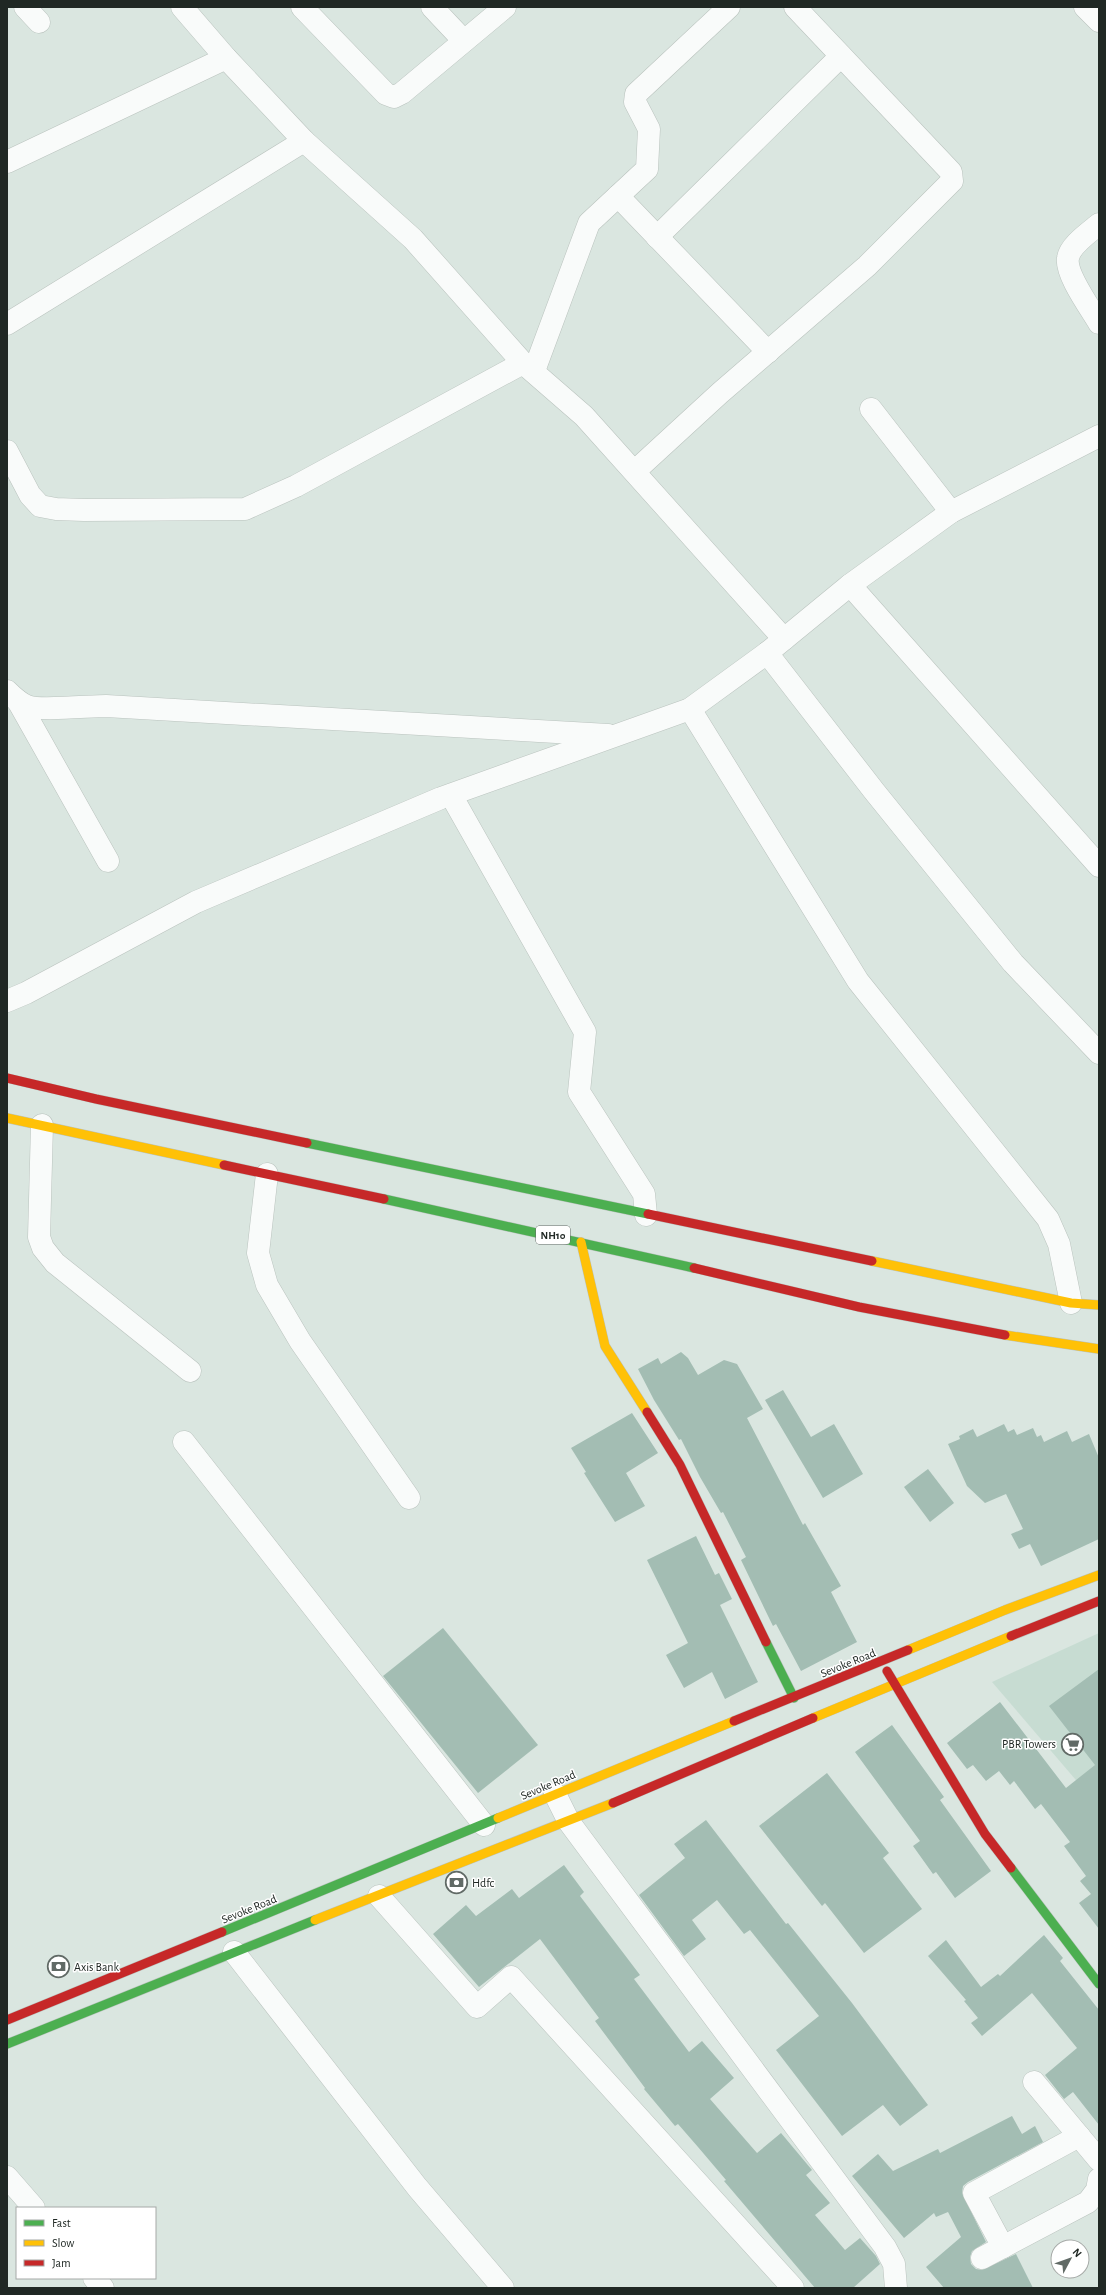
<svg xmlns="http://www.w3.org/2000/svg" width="1106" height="2295" font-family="'Alegreya Sans',sans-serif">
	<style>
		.built { fill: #c7dcd2 }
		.building { fill: #a3bdb3 }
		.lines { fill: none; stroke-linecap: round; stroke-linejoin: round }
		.street-casing { stroke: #bac3be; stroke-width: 23 }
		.fast-casing { stroke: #bac3be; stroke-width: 10 }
		.slow-casing { stroke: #bac3be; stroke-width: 10 }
		.jam-casing { stroke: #bac3be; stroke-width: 10 }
		.street { stroke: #f9fbfa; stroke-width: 22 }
		.fast { stroke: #4caf50; stroke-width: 9 }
		.slow { stroke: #ffc107; stroke-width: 9 }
		.jam { stroke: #c62828; stroke-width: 9 }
		.labels { text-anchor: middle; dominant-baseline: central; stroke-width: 3; stroke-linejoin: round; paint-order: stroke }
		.shield { fill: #fff; stroke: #636866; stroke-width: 1 }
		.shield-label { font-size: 11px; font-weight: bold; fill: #202824 }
		.street-label { font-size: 12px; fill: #202824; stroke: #fff }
		.poi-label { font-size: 12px; fill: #202824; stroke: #fff; text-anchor: start }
	</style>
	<rect width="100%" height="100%" fill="#dae6e0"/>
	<!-- built -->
	<polygon class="built" points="1099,1633 1099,1807 992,1682"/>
	<!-- building -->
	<g class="building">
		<polygon points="681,1352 688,1358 698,1375 724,1360 737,1364 763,1409 747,1418 803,1525 805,1523 841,1586 831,1592 857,1642 801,1671 776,1624 773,1626 770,1620 741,1560 746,1557 723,1512 721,1513 700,1477 681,1439 679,1440 654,1400 638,1369 658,1358 661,1364"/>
		<polygon points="783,1390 811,1437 834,1424 863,1474 823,1498 765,1400"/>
		<polygon points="632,1413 658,1453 626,1473 645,1506 615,1522 584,1473 586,1472 571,1448"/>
		<polygon points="1004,1424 1008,1432 1014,1429 1017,1435 1033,1428 1037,1437 1041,1435 1044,1442 1067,1431 1072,1442 1089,1434 1099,1458 1099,1539 1041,1566 1030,1544 1019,1549 1011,1534 1023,1529 1006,1494 985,1503 967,1486 948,1444 960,1439 959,1436 973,1429 977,1437"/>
		<polygon points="928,1469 954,1503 930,1522 904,1487"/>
		<polygon points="696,1536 715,1575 719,1573 732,1599 720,1605 758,1682 725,1699 712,1672 684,1688 666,1655 688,1643 647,1560"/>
		<polygon points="443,1628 538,1745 478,1793 383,1676"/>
		<polygon points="1099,1669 1099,1929 1079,1903 1091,1894 1080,1881 1086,1876 1064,1846 1070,1842 1041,1804 1035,1809 1014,1781 1010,1785 999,1771 986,1781 973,1765 967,1769 947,1743 1000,1702 1066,1788 1095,1765 1049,1706"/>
		<polygon points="892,1725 944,1797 940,1800 991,1871 955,1898 936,1872 933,1874 913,1846 920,1841 855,1752"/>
		<polygon points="827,1773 889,1853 883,1858 922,1909 864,1953 825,1903 822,1906 759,1826"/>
		<polygon points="706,1820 786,1924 788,1923 852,2003 928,2105 900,2126 883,2105 842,2136 776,2050 819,2016 750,1930 744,1934 717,1900 692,1920 706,1939 684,1956 639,1895 685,1858 674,1844"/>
		<polygon points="564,1865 584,1892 580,1896 640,1975 634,1979 689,2052 702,2041 734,2078 710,2099 757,2153 781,2133 812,2170 806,2175 830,2203 815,2215 845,2250 860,2238 876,2256 880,2264 853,2288 815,2288 724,2181 726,2180 698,2147 678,2124 675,2126 644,2089 645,2088 595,2021 599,2018 540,1939 479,1987 433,1934 466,1905 476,1916 512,1889 519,1898"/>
		<polygon points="1044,1935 1063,1958 1060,1961 1099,2010 1099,2125 1073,2092 1064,2099 1045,2075 1077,2048 1032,1993 982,2036 971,2023 978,2018 964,2001 966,2000 928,1956 946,1940 981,1987 998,1974 1000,1976"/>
		<polygon points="1012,2116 1022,2134 1035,2126 1043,2142 968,2182 963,2186 962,2193 986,2242 972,2251 970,2257 971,2264 976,2269 982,2270 1016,2254 1033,2288 944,2288 926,2267 961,2237 948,2212 936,2217 934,2213 904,2238 852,2176 878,2154 893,2171 938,2149 940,2153"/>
	</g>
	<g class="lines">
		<defs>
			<g id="street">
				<polyline points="25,7 39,22"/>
				<polyline points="182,7 226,58 304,141 413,239 523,363 584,416 784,639"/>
				<polyline points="302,7 386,94 394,97 402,93 505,7"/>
				<polyline points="432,7 464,41"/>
				<polyline points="1085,7 1099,21"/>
				<polyline points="7,162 226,58"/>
				<polyline points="618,196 768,352"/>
				<path d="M1099,224C1090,232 1070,245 1068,258C1065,274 1091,309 1099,323"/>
				<polyline points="657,237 841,56"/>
				<polyline points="7,324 304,141"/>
				<polyline points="534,371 589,223 647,169 649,129 635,102 636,94 729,7"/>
				<polyline points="871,409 951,512"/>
				<polyline points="7,451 30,495 40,506 56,509 84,510 245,509 296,486 523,363"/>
				<polyline points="635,471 720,393 867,266 952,181 951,172 795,7"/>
				<polyline points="850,585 1099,866"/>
				<polyline points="767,653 874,791 1013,963 1099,1053"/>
				<path d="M7,691C13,697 19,703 27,706C38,711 90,706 106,706L608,735"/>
				<polyline points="18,701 108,861"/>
				<polyline points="690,709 858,981 1048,1219 1059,1244 1071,1303"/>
				<polyline points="451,795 585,1032 579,1092 644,1194 646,1215"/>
				<polyline points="7,1001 26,993 196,902 441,798 690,709 767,653 850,585 951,512 1099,436"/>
				<polyline points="42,1125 39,1237 43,1248 55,1263 190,1371"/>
				<polyline points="267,1174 258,1253 267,1285 300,1341 409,1498"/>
				<polyline points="184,1442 484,1825"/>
				<polyline points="555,1794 569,1822 885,2247 894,2264 896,2288"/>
				<polyline points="379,1896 477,2007 511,1977 793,2288"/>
				<polyline points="234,1952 417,2187 503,2288"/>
				<polyline points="1079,2136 1099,2160"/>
				<polyline points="7,2177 34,2208"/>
				<polyline points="1003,2247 974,2193 1079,2136 1034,2082"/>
				<polyline points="982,2258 1088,2202 1097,2190 1099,2179"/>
				<polyline points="94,2278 103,2288"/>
			</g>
			<g id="fast">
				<polyline points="307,1143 648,1214"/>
				<polyline points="384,1199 694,1268"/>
				<polyline points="766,1642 794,1698"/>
				<polyline points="1011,1868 1099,1984"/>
				<polyline points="222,1932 498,1818"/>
				<polyline points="7,2044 315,1920"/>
			</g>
			<g id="slow">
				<polyline points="7,1118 224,1165"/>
				<polyline points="581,1242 605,1346 647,1412"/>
				<polyline points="872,1261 1071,1303 1099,1305"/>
				<polyline points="1005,1335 1099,1349"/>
				<polyline points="908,1650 1005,1610 1099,1575"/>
				<polyline points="813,1718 1011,1636"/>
				<polyline points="498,1818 734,1721"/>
				<polyline points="315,1920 613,1803"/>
			</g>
			<g id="jam">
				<polyline points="7,1078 96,1099 307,1143"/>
				<polyline points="224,1165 384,1199"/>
				<polyline points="648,1214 872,1261"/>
				<polyline points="694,1268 859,1307 1005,1335"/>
				<polyline points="647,1412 680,1465 766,1642"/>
				<polyline points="1011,1636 1099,1601"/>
				<polyline points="887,1671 985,1834 1011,1868"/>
				<polyline points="734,1721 908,1650"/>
				<polyline points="613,1803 813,1718"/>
				<polyline points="7,2020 222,1932"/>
			</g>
		</defs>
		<!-- street casing -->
		<use href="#street" class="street-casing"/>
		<!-- fast casing -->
		<use href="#fast" class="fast-casing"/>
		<!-- slow casing -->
		<use href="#slow" class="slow-casing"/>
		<!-- jam casing -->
		<use href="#jam" class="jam-casing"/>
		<!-- street -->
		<use href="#street" class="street"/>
		<!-- fast -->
		<use href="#fast" class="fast"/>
		<!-- slow -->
		<use href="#slow" class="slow"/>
		<!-- jam -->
		<use href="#jam" class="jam"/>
	</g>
	<!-- icons -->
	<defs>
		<symbol id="supermarket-ring" viewBox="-11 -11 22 22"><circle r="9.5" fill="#fff" stroke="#616a66" stroke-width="1.5"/><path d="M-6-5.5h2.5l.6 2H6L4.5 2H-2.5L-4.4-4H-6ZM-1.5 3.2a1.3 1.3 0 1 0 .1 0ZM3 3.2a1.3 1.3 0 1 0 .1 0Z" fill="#616a66"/></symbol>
		<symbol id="bank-ring" viewBox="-11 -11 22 22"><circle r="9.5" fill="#fff" stroke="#616a66" stroke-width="1.5"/><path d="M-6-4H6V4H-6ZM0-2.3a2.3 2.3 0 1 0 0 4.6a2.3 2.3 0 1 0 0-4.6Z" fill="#616a66"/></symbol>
	</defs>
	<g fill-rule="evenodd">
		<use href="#supermarket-ring" x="1060" y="1732" width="25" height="25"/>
		<use href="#bank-ring" x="444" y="1870" width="25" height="25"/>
		<use href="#bank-ring" x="46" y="1954" width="25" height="25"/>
	</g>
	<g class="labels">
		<!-- shield labels -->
		<rect class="shield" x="536" y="1226" width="34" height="18" rx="3"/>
		<g class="shield-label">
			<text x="553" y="1235">NH10</text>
		</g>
		<!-- street labels -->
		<g class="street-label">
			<text transform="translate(848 1663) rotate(-22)">Sevoke Road</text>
			<text transform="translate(548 1785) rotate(-23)">Sevoke Road</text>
			<text transform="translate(249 1909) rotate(-22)">Sevoke Road</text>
		</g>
		<!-- poi labels -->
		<g class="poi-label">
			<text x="1056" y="1744" text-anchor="end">PBR Towers</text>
			<text x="472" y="1883">Hdfc</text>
			<text x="74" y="1967">Axis Bank</text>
		</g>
	</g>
	<!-- border -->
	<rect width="1106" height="2295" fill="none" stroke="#202824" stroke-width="16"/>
	<!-- legend -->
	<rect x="16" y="2207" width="140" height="72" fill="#ffffff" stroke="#a6a9a7"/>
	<rect x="24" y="2220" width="20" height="6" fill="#4caf50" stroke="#a6a9a7"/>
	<text x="52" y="2227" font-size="12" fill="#202824">Fast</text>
	<rect x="24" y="2240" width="20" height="6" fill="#ffc107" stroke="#a6a9a7"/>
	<text x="52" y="2247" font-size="12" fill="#202824">Slow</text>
	<rect x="24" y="2260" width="20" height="6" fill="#c62828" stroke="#a6a9a7"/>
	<text x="52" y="2267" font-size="12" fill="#202824">Jam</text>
	<!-- north arrow -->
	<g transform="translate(1070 2259) rotate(49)"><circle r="19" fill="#ffffff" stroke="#a6a9a7"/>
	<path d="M0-3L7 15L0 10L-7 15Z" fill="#616a66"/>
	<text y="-6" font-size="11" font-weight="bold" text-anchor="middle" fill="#202824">N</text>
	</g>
</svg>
